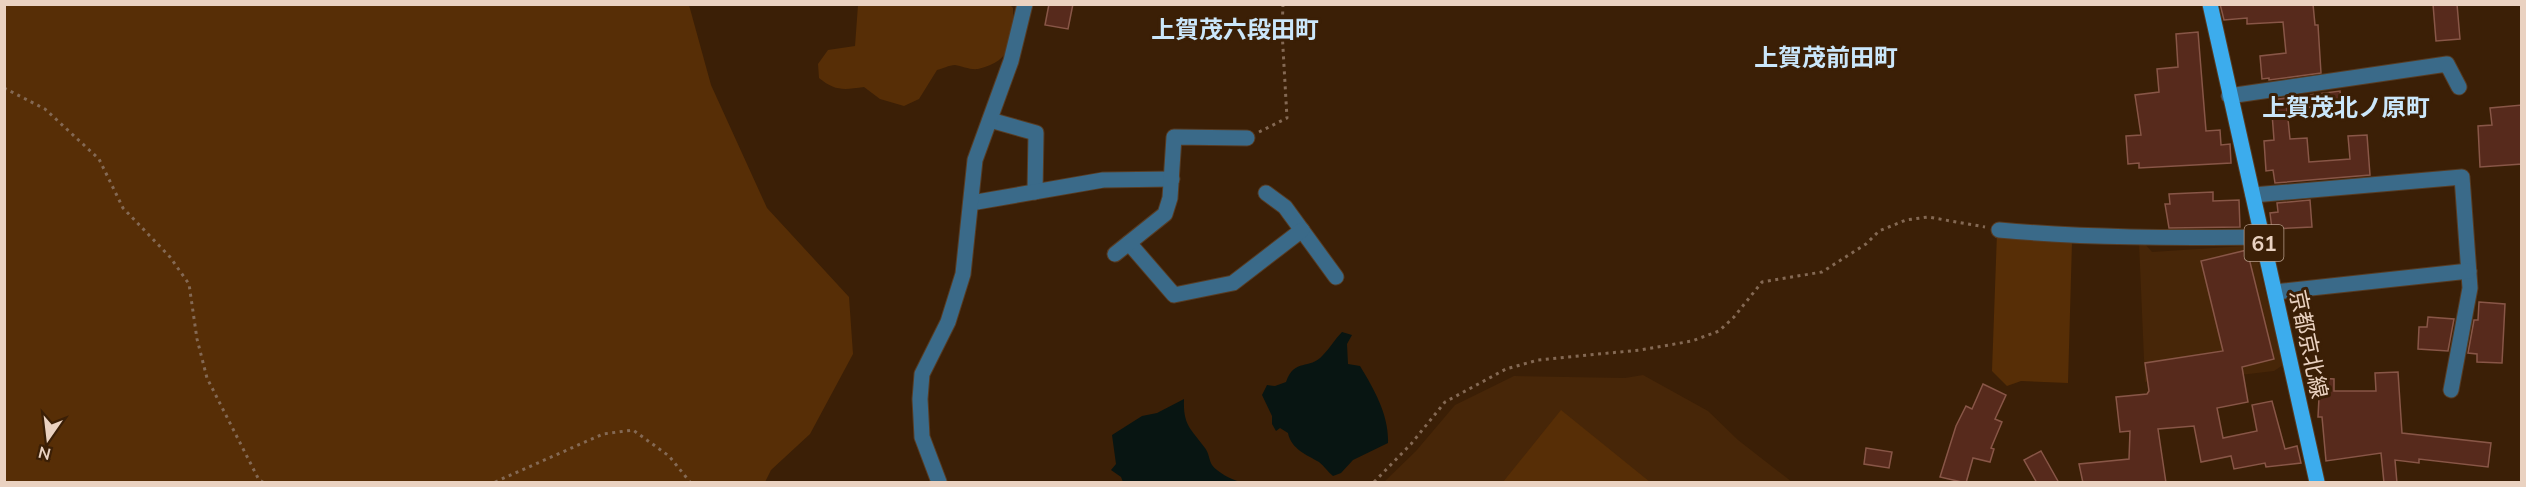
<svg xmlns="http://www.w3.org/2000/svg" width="2526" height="487" font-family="Mulish,'Noto Sans JP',sans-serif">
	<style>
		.built { fill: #472608 }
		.green { fill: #572e06 }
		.water { fill: #081512 }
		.building { fill: #572a1c; stroke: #885647; stroke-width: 1.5 }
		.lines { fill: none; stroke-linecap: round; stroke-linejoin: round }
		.minor-casing { stroke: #573c24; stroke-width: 17 }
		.major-casing { stroke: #573c24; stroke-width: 17 }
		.path { stroke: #846954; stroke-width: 3; stroke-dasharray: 3 4.5; stroke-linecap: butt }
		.minor { stroke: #3a6a89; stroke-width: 15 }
		.major { stroke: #3caced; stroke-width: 15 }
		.labels { text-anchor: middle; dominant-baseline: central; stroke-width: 6; stroke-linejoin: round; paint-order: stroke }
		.shield { fill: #3b1f06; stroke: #b69c89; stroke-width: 1.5 }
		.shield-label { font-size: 21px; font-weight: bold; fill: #ead2c1 }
		.street-label { font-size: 22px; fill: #ead2c1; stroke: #3b1f06 }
		.neighbourhood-label { font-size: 24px; font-weight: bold; fill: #cbe7fb; stroke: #3b1f06 }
	</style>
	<rect width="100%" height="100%" fill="#3b1f06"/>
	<!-- built -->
	<g class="built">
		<polygon points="2139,243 2144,243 2152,252 2244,246 2256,253 2283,365 2274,371 2181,382 2180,377 2145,382"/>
		<polygon points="1643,375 1708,411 1738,440 1792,482 1384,482 1416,451 1455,405 1514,376 1625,378"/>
	</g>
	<!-- green -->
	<g class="green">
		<path d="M1009,4L1013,8C1014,39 1013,61 978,69C970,70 962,66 955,65C949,65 942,69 937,70L919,99L904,106L880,99L864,87C843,90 835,91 819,78L818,64L828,50L855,46L858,5Z"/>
		<polygon points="4,5 689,5 711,85 767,208 849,297 853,354 810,434 771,470 765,482 5,482"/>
		<polygon points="1997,233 2072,242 2068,383 2021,381 2007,386 1992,371"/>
		<polygon points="1561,410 1650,482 1503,482"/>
	</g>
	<!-- water -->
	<g class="water">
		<path d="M1342,332L1352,335L1347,344L1348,364L1360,366C1374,389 1389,415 1388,443L1353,460L1341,473L1333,476C1328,472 1324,466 1319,462C1307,455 1291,449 1288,433L1280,428L1276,431L1272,424V416L1262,395L1267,385L1275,386L1286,382C1295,357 1309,371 1323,355C1330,348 1335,339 1342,332Z"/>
		<path d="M1184,399C1183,425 1190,428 1205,448C1209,453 1209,460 1212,465C1218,473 1231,479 1240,482H1123L1121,477L1111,470L1116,464L1112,435L1142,416L1157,413Z"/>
	</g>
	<!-- building -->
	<g class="building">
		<polygon points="1049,4 1073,4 1068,29 1045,25"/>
		<polygon points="2220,4 2313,4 2315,25 2318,25 2321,73 2269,80 2269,78 2262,79 2260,56 2286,53 2283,22 2247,24 2247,18 2224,20"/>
		<polygon points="2433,4 2457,4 2460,39 2436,41"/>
		<polygon points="2198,32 2206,131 2220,130 2221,145 2230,144 2231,163 2139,168 2139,163 2128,164 2126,136 2141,135 2135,95 2159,92 2157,69 2178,67 2176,34"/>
		<polygon points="2340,91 2341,105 2287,109 2290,139 2307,138 2309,162 2350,159 2348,136 2367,135 2370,175 2275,183 2273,170 2266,171 2264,141 2274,140 2271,100"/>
		<polygon points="2522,105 2522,164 2480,167 2478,126 2492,125 2490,108"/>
		<polygon points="2213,192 2213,201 2239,200 2240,227 2169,228 2165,204 2170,204 2169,194"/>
		<polygon points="2310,200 2312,227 2272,229 2270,213 2278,212 2277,203"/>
		<polygon points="2247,250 2274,359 2242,367 2248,402 2217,408 2223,438 2257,431 2252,405 2272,401 2285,449 2297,446 2301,463 2266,467 2265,463 2234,469 2231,456 2201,462 2194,426 2158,429 2166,483 2083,483 2079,464 2129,459 2130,431 2120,432 2116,397 2147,394 2149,391 2145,363 2223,351 2201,261"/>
		<polygon points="2479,302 2505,304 2502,363 2477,362 2477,354 2468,353 2474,320 2478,320"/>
		<polygon points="2428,317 2454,319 2448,351 2418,349 2419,327 2427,327"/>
		<polygon points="2398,372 2402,433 2491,443 2488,467 2419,459 2419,463 2395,460 2397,483 2384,483 2381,453 2326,461 2322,417 2318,417 2320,378 2334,379 2334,391 2376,391 2375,373"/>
		<polygon points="1983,384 2006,395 1995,419 2002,422 1991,448 1994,449 1990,462 1973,458 1966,483 1940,477 1956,426 1966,406 1972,409"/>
		<polygon points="1866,448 1892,452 1889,468 1864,464"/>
		<polygon points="2041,451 2059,483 2037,483 2024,460"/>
	</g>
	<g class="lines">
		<defs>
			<g id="minor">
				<polyline points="2229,96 2447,64 2459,87"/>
				<polyline points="990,120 1036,133 1035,192"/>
				<polyline points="1266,193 1285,207 1336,277"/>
				<polyline points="2253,195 2462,177 2470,288 2451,390"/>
				<polyline points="971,203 1103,180 1172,179"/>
				<path d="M1999,230C2087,238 2174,238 2263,237"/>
				<polyline points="1129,243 1174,295 1233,283 1302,230"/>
				<polyline points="1115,254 1165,214 1170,198 1174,137 1247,138"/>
				<polyline points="2275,292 2469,271"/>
				<polyline points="939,482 922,437 920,399 922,374 948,322 963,274 975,160 1011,61 1025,4"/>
			</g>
			<polyline id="major" points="2210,4 2317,482"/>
		</defs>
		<!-- minor casing -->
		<use href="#minor" class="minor-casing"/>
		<!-- major casing -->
		<use href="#major" class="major-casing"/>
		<!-- path -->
		<g class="path">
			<polyline points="4,88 45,109 99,159 123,208 170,257 189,284 197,339 207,378 259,480 263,482"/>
			<polyline points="1259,132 1287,118 1282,31 1283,4"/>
			<polyline points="495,482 603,434 633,430 669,456 690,482"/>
			<polyline points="1374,482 1411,444 1445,402 1506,369 1538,360 1640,350 1692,341 1719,331 1734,317 1762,282 1822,272 1866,244 1879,231 1906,220 1928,217 1985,227"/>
		</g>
		<!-- minor -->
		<use href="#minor" class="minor"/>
		<!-- major -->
		<use href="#major" class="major"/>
	</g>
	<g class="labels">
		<!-- shield labels -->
		<rect class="shield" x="2244.5" y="225" width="39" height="36" rx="4.5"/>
		<g class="shield-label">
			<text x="2264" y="243">61</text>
		</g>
		<!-- street labels -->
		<g class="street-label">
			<text transform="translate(2309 344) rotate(78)">京都京北線</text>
		</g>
		<!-- neighbourhood labels -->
		<g class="neighbourhood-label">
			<text x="1235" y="29">上賀茂六段田町</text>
			<text x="1826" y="57">上賀茂前田町</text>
			<text x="2346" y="107">上賀茂北ノ原町</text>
		</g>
	</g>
	<!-- border -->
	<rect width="2526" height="487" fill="none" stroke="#ead2c1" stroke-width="12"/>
	<!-- north arrow -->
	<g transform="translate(48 439) rotate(194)" stroke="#3b1f06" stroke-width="4.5" paint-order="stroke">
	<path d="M0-4.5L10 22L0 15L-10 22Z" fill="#ead2c1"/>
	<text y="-9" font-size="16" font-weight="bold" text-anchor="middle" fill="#ead2c1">N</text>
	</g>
</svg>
